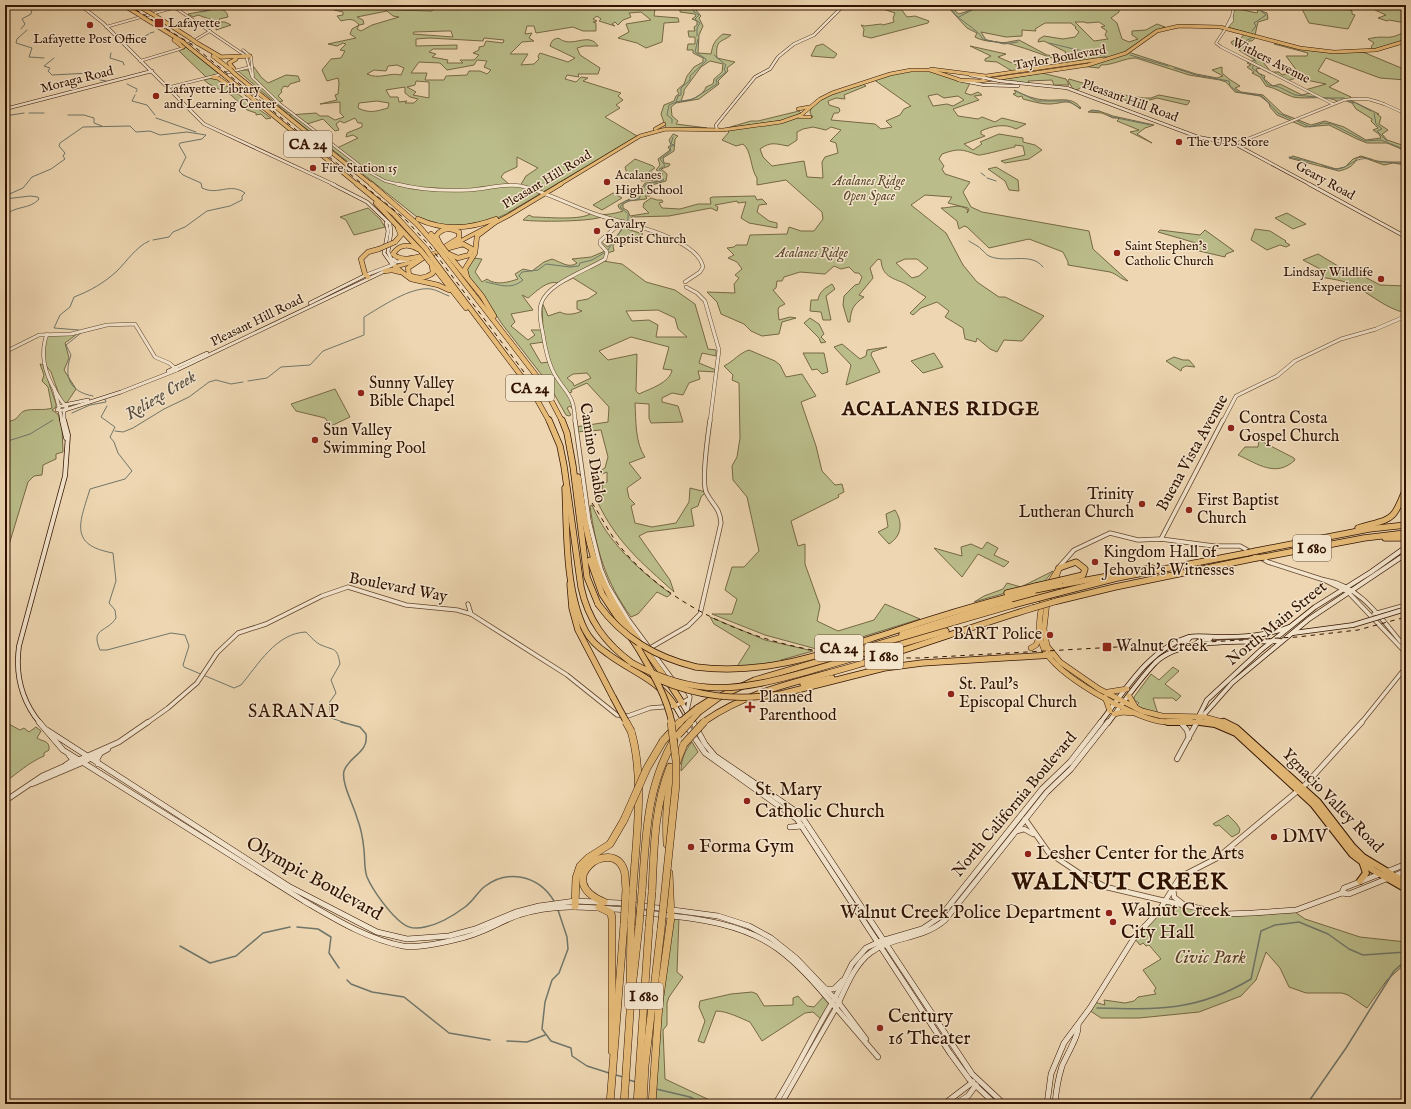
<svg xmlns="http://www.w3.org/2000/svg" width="1411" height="1109" font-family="'IM FELL English',serif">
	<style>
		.green { fill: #babd8a; stroke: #766845; fill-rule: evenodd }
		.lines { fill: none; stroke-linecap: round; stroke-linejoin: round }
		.stream-far1 { stroke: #70766a; stroke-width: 1 }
		.stream { stroke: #70766a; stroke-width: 1.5 }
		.tertiary-far3-casing { stroke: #61442c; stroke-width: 3 }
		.tertiary-far2-casing { stroke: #61442c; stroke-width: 4 }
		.tertiary-far1-casing { stroke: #61442c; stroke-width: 5 }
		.tertiary-casing { stroke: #61442c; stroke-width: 6 }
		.secondary-far3-casing { stroke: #321300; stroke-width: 3.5 }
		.secondary-far2-casing { stroke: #321300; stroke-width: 4 }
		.secondary-far1-casing { stroke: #321300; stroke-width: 5.5 }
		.secondary-casing { stroke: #321300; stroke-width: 6 }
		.primary-far1-casing { stroke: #321300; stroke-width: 4 }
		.primary-casing { stroke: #321300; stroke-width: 4.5 }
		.trunk-far1-casing { stroke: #321300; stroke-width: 6 }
		.trunk-casing { stroke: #321300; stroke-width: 8 }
		.motorway-far3-casing { stroke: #321300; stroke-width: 4.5 }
		.motorway-far2-casing { stroke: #321300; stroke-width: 5.5 }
		.motorway-far1-casing { stroke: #321300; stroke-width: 7 }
		.motorway-casing { stroke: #321300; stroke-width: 8 }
		.tertiary-far3 { stroke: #f3e4cc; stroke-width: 2 }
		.tertiary-far2 { stroke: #f3e4cc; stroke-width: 3 }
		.tertiary-far1 { stroke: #f3e4cc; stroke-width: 3.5 }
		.tertiary { stroke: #f3e4cc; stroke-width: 4.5 }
		.secondary-far3 { stroke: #f3e4cc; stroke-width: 2.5 }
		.secondary-far2 { stroke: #f3e4cc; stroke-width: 3 }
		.secondary-far1 { stroke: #f3e4cc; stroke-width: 4 }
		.secondary { stroke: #f3e4cc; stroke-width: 5 }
		.primary-far1 { stroke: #e6bb78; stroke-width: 3 }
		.primary { stroke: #e6bb78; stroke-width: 3.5 }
		.trunk-far1 { stroke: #e6bb78; stroke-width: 5 }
		.trunk { stroke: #e6bb78; stroke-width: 6 }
		.motorway-far3 { stroke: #e6bb78; stroke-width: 3.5 }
		.motorway-far2 { stroke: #e6bb78; stroke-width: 4.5 }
		.motorway-far1 { stroke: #e6bb78; stroke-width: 5.5 }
		.motorway { stroke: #e6bb78; stroke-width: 7 }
		.rail { stroke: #321300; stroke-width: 1; stroke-dasharray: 4.5 4.5; stroke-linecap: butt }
		.secondary-bridge-far1-casing { stroke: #321300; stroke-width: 3.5; stroke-linecap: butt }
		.secondary-bridge-casing { stroke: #321300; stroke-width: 5.5; stroke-linecap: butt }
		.motorway-bridge-far3-casing { stroke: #321300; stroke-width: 4.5; stroke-linecap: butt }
		.motorway-bridge-far2-casing { stroke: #321300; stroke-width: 5.5; stroke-linecap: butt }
		.motorway-bridge-far1-casing { stroke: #321300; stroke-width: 7; stroke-linecap: butt }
		.motorway-bridge-casing { stroke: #321300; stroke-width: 8; stroke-linecap: butt }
		.secondary-bridge-far1 { stroke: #f3e4cc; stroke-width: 2.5 }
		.secondary-bridge { stroke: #f3e4cc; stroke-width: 4 }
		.motorway-bridge-far3 { stroke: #e6bb78; stroke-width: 3.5 }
		.motorway-bridge-far2 { stroke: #e6bb78; stroke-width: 4.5 }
		.motorway-bridge-far1 { stroke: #e6bb78; stroke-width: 5.5 }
		.motorway-bridge { stroke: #e6bb78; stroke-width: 7 }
		.poi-dot { fill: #8f2418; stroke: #f3e4cc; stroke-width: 1.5 }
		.labels { text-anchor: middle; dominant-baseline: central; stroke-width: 3; stroke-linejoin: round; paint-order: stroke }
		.far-poi-label { font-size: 13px; fill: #321300; stroke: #f3e4cc; text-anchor: start }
		.far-street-label { font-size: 13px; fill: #321300; stroke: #f3e4cc }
		.far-park-label { font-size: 13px; font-style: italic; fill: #5b4629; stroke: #f3e4cc }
		.shield { fill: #f3e4cc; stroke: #6c523d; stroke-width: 1 }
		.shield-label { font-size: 15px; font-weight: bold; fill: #321300 }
		.poi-label { font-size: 16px; fill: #321300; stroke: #f3e4cc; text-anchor: start }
		.street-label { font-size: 16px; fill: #321300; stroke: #f3e4cc }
		.water-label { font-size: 17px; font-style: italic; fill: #564d3e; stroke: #f3e4cc }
		.quarter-label { font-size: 18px; letter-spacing: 1px; fill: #321300; stroke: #f3e4cc }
		.near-poi-label { font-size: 19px; fill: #321300; stroke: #f3e4cc; text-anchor: start }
		.near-street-label { font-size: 19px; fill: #321300; stroke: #f3e4cc }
		.near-park-label { font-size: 19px; font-style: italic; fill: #5b4629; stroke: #f3e4cc }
		.district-label { font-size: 20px; font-weight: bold; letter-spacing: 1px; fill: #321300; stroke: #f3e4cc }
		.near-district-label { font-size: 24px; font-weight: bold; letter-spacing: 1px; fill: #321300; stroke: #f3e4cc }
	</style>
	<rect width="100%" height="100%" fill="#edd6b1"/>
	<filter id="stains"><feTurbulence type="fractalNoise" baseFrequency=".005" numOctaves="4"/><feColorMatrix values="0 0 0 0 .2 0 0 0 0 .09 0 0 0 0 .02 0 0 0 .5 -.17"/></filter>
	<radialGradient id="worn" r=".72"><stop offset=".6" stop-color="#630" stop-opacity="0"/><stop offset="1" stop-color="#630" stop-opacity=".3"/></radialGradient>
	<!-- green -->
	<g class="green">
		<path d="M214,5H220L217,7C222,10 227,10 228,17L219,19L220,22H225L231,25L216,30L217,23L215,21L198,15L193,17L188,14L209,10Z"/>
		<path d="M436,5H618L632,7L658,5L659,9H655L654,16L678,18L679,22L664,23L662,42L646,48L637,43L618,38L629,32L626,24L651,20L641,12L629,13L631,17L623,20L618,25L615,22L612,24L615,26L599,21L601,19L597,16L593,19L597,21L593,22L596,23V31H583L573,27L536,33L534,26H527L525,34L532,33L529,38L534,41L522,42L510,54H528L521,65L534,64L539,59L538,56L540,53L568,62L575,58L550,46C551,43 552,40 555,39C560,37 560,40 564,41C576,45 590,33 598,46H584L577,48L580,55L600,68L598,74H578L579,77L567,75L565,79L576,82L581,77L588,78L583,81L621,93L618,96L623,100L616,105L620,108L605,117L637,136L506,214L484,224L440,226L422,221L289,115L316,113L320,116H328L335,120L344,117L340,113V102L320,104L337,100L335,95L338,94L339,83L338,78L327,81L322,70L331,59L341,58L345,51L340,50L346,44L343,43L337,46L328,44L356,38L350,34L352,29L359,25C354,18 349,19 341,21L337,16L343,15V12L334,10L364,6L392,10L432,11ZM387,11L393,16L399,17L372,25L361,31L357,29L359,25L364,24L363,20L357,17ZM446,31H451L453,37L413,34L414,32ZM429,38L483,41L484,38L504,40L503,43L486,41L484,46L479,47V50L473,53L479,55L474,60H460L463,63H447L448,60L432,57L436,54L429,52L433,49H457V45L416,46V39ZM477,60L487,61L484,67L491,70L487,74L480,71H469L467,75L446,76L444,80H425L427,73H411L419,62L440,63L447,70L474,65ZM397,65L404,68L401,75C389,72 379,80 367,74L374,70L386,71L388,66ZM416,81L429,82V98L413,95L416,92L407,87L415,85ZM405,87V93L410,97L418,99L414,103H405L407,101L399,102L398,97H390L386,90ZM377,101L389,103L388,108C377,111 370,114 358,108L359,103ZM355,118L358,123H362V127L347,133L346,137L353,135L358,138L337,148L307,124L323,119L335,131L339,130L336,124L340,121L344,123ZM517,157L538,168L526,176L520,186L510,185L501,177L504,173L517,167Z"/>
		<path d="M671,5H685L688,8L706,5L704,8L696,10L701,16L699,18L703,26L699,35L698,53L711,54C713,44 714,41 723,34L731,35C722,43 715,38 717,58L735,62L727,68L728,71L718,81L719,84L699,99L676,103L671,107L672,116L678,121L676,124L707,128H666L661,114L664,105L674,101L676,96L679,94L677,90L684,84L687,76L694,67L703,62V58L693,53V50H687L688,44H695V37H689L688,31H695L694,27L697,25V21L692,19L696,16L695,14L680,12V8H671ZM710,61L723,64L722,72L714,79L713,84L706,87C704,95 689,102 681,101L684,93V90L701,67Z"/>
		<polygon points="871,5 898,5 907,17 915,16 929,21 928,23 871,38 863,36 864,29 861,25 865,26 881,24 883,25 894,22 893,18 895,13"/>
		<path d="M946,5H957L955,11L959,14L987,5H1123L1119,6V12L1111,18L1117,23L1122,39L1129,42L1138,39L1132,35V31L1146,30L1157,24L1165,27C1147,33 1135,48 1118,55C1112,58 1072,65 1067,64C1049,57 1029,49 1010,44C998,41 986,43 975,37L977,33L967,28ZM1075,22H1084L1087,23L1099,22L1105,26L1101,27L1107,31L1105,35L1108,39L1094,41ZM1045,23H1071L1076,27L1075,28L1079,32L1075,37L1063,39L1044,36L1039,39L1038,42L1044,41L1066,52L1063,57L1047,55L1019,40L1003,43L986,40L981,32L1006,37L1022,36V30L1036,31L1035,29Z"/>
		<polygon points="1252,5 1256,5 1261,11 1267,13 1268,19 1258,22 1255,35 1227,27 1232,21 1234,8 1257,13 1258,10"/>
		<polygon points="1300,5 1338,5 1352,11 1352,14 1355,15 1348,29 1309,23"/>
		<polygon points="1390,5 1406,5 1406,23 1389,20 1387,21 1378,18 1386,15 1375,10 1377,6 1384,8 1394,6"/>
		<path d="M1406,31V40L1374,50L1371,47L1374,43L1368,39C1386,34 1387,42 1406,31Z"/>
		<path d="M1245,33L1257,36L1252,41H1249L1247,45L1249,50L1259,54V57L1271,72H1279L1282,75L1297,71L1286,56H1307L1308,53L1274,44L1276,42L1318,51L1363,52L1406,70V80L1380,78L1326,58L1318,71L1339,81L1329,87L1351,97L1350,99L1352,101L1379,114H1377L1381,117L1379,124L1388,130L1382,134L1387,140L1402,145V143L1406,142V151L1387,143H1367L1357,139L1329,125L1305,127L1277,115L1270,107L1269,103L1260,96L1235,92L1226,82L1220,80L1189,75L1136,58C1124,58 1114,65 1101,65L1099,68L1080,66L1128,52L1196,74L1217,78L1223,76L1212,70L1222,67V73L1229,79L1240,86L1235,88L1241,92L1263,95L1283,114L1311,125L1325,121L1344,127L1366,140L1381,138L1379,134L1373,130L1378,128L1371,121L1372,119L1356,109L1352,103L1344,100L1339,102C1326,94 1308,100 1293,97C1284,94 1276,88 1266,86L1260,77L1252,73L1254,72L1247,67L1251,65L1247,63L1255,60L1240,51L1232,44L1231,42L1235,40L1239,41ZM1261,68L1287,81L1296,78L1326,84L1305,90L1310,93L1302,95L1280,84L1273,86L1264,79L1265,76L1258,73L1256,69Z"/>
		<polygon points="823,44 837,54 834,58 811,56 816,46"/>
		<polygon points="970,46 1006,54 998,57 1026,69 1012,71 997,62 985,61 985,59 991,56"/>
		<polygon points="186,47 219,74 206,77 179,51"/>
		<polygon points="251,67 254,67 261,77 268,83 286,75 298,76 300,81 290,84 288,87 284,86 281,90 282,92 278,96 283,101 279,102 291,113 287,113 237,70 248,70 252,77 253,77"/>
		<path d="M924,69L970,83L965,93L971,95L978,92L982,95L974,96L979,100L953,109L958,116L978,119L982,117L995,122L1002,118L1026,124L1016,129C1005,123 992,126 981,131V134L985,136L964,144L973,150L982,144L980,142L999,134L1023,138V142L1035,145L1042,150L1029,159L1005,163L1001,161L1025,155L1023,146L1015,145V147C1009,148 980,156 978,155C961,149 959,148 942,154L939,159L944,166L942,169L945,174L970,182L963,192L971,207L982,212L1089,231L1093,249L1128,281C1120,279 1117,274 1110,272L1068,265V262L1063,252L1029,239L989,248L967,227L964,226L959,229L957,221L941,208C951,208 960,203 968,210L967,213L969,210L968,208L948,203L952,197L925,195L911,205L946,233L963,265L977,282L999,297H1005L1044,316L1022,341L1004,340L997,352L990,349L977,338L976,342L965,339L963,328L945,317L949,311L937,302L921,308L913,315L910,313L926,297C919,293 912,287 904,283C892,278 882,276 881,260L878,259L870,268L873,278L859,295L864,297C853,305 851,309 850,322H848L843,305L844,296L855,285L859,284L862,277L859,273H855L849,267L841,269L834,266L825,274L800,272L784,277L782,281H777L776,288L773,290L785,304L779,307L778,310L779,320L790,317L796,318L782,322L779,334L762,336L751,331L744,324L721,314L717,302L707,292L735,293L734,284L739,278L735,275L742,269L737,262L728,258L734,255L727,248L734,247L736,245H747L750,235L787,234L789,227L801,231H814L823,219L822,212L786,180L757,185V178C750,168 752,151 743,144L736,146L722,140L729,132L727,130L781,122L800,117H813L810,113C811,97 848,88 861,83L866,86L844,95L845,99L836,98L828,101L829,105L839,108L840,111L838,113H834L831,120L875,124L881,129L892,127L886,121L900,115L904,109L911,106L873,79L890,74ZM937,94L944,98L958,96L964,100L953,106L947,104L933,106L928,96ZM813,127L826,130L831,127L841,130L830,141L836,143L838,153L825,157L822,162L823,178L807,177L804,161L772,166L763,157L760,149C771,141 776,144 788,146L797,140V132L803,129ZM905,259H917L928,268L919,276L912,278L896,263Z"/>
		<polygon points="1042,73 1066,79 1069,85 1054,85 1052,80 1028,81 1030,84 997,80"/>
		<polygon points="212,78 217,79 271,118 266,119 261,114 256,115 256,113 247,110 231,95 209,84 204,80"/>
		<polygon points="1069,79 1124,95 1144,98 1151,98 1159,95 1190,101 1187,105 1157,98 1146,101 1146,102 1131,103 1106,91 1083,86 1077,90 1073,89 1068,81"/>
		<path d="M1014,90C1024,95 1035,100 1047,100C1059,101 1072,96 1081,108L1080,109C1067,97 1064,104 1048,104C1040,104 1031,101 1023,99L1022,96L1018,97L1013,94L1016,93Z"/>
		<polygon points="1092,110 1099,111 1113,116 1154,125 1145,128 1137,134 1152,143 1130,132 1139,130 1117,121 1120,118 1113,118 1102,113 1088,112"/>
		<polygon points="799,111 801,113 785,120 727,128 751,121 758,121"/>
		<path d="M673,134L678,136L675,139L674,151L663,158L664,163L670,164L669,166L661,169L667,174L666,181L648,186L646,189L650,196H645L647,198L646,199L629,201L623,204V208L628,211L630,216L649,213L643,207L644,203L651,198L657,200H662L663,202L659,203L662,208L680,209L698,204H711L710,198L713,197L755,196L757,200L762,199L767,204L759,205L757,212L769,221L777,223V228L749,223L741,218L746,202L738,203L737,201L715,205L718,207L717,211L711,208L669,216L632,217L627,229L643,234L623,245L616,242L613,246L614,251L607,253V256L603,261L622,264L646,282L675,290L695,304L708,349L716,350V356L702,353L699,363L716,370V372L698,371L700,379L689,383L683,395L672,393L662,398V402L678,406L683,422L651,423L649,418V404L635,403C636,420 635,443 645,457L629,463L641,478L627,488L629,498L635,504L631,506L635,523L652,527L676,523L689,502L690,488L706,492L701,497L698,506L691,509L694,526L647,532L639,536L670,580L674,592C641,562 617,543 597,501V499L603,496L602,485L607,482V472L602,474L600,471L605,468L608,457L601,430L576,432L575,427L608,422L609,407L587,383L571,390L572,392L569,393L574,411L570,406L567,408L571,415L569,416L566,415L548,383L502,324L487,301L468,276L466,269L473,258L482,259L475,272L482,282L487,279C496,286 509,282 518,279L515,274L523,269L532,271L544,262L552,259C561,262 569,269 577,263L572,259L591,257L605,251L600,241L608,247L624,227L622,221L603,216C596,222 534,222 523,220L529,215L533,217C547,217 581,221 592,213C602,216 614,214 623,211L619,208L618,205L637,195V190L641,189L645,183L661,181L658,176L661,172L656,170L660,165L658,159L670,150L668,147L671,145L669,140ZM573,278L597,293L588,299L577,301V309L582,311C575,314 567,316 560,312L548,316L542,302L543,330H531L535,335L528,340L511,326L515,322L511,314L533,310L522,295L528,298C537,291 549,278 561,284ZM658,310L675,318L678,329L687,337H656L658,325L649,320L632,321L626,311ZM631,337L669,347L663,369L672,370C670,383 649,389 639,394L636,391L637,354L608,360L599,351ZM544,342L549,362L541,363L530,344ZM587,373L591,378L574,386L573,383L567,378L573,374Z"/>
		<path d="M1293,156L1336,169L1345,167L1353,159L1361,156L1380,162H1406V165L1393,163L1384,165L1362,157L1357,158C1353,167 1347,169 1339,171L1289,158Z"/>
		<polygon points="635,159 653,166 655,168 647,173 653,172 658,180 641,181 642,178 627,174 625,167"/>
		<polygon points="996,167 1018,180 1019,191 1009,190 1005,181 988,169"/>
		<polygon points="613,193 622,198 602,210 593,205"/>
		<polygon points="368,208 380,219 385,227 354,235 346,220 340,217"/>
		<polygon points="1287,213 1306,224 1293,229 1275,218"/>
		<polygon points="1255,229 1270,231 1286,241 1285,242 1290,245 1286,247 1280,245 1267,250 1251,240"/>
		<polygon points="1160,230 1200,235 1205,230 1234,251 1226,254 1225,257 1195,250 1196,243 1158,232"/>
		<path d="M1318,254L1358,278L1363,276L1380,285L1406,286V313C1383,308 1368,291 1348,283C1332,277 1320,280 1303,270L1322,273V270L1303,260Z"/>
		<path d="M832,284L835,289L826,296L831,320H823L821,312L810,311L811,300H818C819,292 825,288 832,284Z"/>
		<polygon points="810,318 819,324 824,334 821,337 826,342 821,343 819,338 804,323"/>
		<polygon points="77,334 65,343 69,358 64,370 76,389 66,404 61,400 51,372 44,363 44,339 50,335"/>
		<polygon points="842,344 860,359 866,356 867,350 887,347 872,352 871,355 880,372 846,385 851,365 834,347"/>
		<path d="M749,350L775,361L780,365L786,377L802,374L816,396L801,402L816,446L822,471L835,485L842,484L844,492L838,495L839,497L791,521L798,546L805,544V564L820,606L817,621L838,631L874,620L885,604L920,619L820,650L765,635L712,614H732L737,599L725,590L732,567H744L759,551L747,497L733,480L732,466L737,457L740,438L739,383L732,380L733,375L724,366C734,361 739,353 749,350Z"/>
		<polygon points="803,353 824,353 828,372 822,374 817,369 812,370"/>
		<polygon points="934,353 943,367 923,373 911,361"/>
		<polygon points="1174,357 1183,360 1189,360 1195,367 1186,366 1182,368 1181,371 1166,361"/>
		<path d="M40,364L43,365L56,404V407L52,410L58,414L62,428L63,452L56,454V459L43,465L42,475L34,476L28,482L5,558V422C21,420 16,415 24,411C32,408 44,411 52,408L48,387L42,381L44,375Z"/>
		<polygon points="335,389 350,417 331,426 325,418 296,411 291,404"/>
		<path d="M1259,440L1294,458L1295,460C1276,478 1258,464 1238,455L1245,447H1258Z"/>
		<path d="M592,505C608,543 639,570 671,594L667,597L657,592L638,614L631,617C605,581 596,549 590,506Z"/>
		<path d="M895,510C903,522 902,536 889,544L878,532L888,527L886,514Z"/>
		<polygon points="987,542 998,548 994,555 1009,562 1004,567 978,554 962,577 934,548 962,556 961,547 971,544 982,549"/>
		<polygon points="1053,571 1044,582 974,602 984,596 1003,589 1007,583 1021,587"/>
		<polygon points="710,617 765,640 813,651 781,660 784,661 736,668 750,646 714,624"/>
		<polygon points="1173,667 1179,671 1165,684 1181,696 1176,701 1173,698 1153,698 1158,714 1136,706 1139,703 1134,700 1134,697 1151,674 1159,680"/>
		<path d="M5,722L20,730L24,728L29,732L36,727L41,731L37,738C43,742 50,740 49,750L44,753V756C28,763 19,772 5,782Z"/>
		<path d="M692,742L698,752L681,771C681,760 685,750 692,742Z"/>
		<polygon points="1228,815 1236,823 1240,829 1239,833 1232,837 1219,825 1216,826 1213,824"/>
		<polygon points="1165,901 1226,914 1292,910 1305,919 1360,937 1406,942 1406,963 1387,980 1367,1008 1348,995 1342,993 1306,993 1289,987 1280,968 1266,952 1256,980 1241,996 1199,1012 1139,1018 1101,1018 1089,1010 1094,1002 1105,1005 1104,1000 1125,1003 1134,1001 1138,997 1156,994 1154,991 1156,988 1143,970 1161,959 1149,945 1146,946 1143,943 1140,945 1134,938"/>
		<polygon points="671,917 679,917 677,972 683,977 669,997 667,1003 667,1025 663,1030 665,1079 718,1104 675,1104 664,1101 664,1104 652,1104"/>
		<path d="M752,992L757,994L764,1006L793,1005V998L798,996L807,1006L814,1007L825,995L832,1003L822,1020L813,1012L805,1013L762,1041L750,1022C740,1018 727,1011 716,1011L704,1043L698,1041L705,1021L699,1007L700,1001L731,994Z"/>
	</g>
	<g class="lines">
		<!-- stream-far1 -->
		<g class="stream-far1">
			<path d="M954,5L952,10C960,22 977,28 983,39L1004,44L1018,42"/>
			<polyline points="201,12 211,10 217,5"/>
			<polyline points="959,17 981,5"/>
			<polyline points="21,29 25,24 22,19 31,14 33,5"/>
			<polyline points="27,30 17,39 16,43 32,48 29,57 44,58"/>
			<polyline points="1252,31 1256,26 1254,23 1266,15 1254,5"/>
			<polyline points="150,33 154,32"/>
			<polyline points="697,36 697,28 700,23 695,19 699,15 693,11 693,8 702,7 703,5"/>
			<polyline points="1253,37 1240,44 1250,52 1256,62"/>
			<polyline points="139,39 149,34"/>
			<polyline points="1049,43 1107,57"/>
			<polyline points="111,53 110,58 123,62 124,65"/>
			<polyline points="1130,55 1168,66"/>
			<polyline points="54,58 44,66 50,68 48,71 52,75 90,73"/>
			<polyline points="1254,65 1252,68 1261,75 1268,85 1279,87 1295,95 1316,97"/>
			<polyline points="1174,68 1196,75 1229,81 1230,86 1238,92 1262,96 1278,113 1291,119"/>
			<polyline points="103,72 94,75 100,80 106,81"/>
			<polyline points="127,84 137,89"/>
			<polyline points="1016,91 1037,101 1068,101 1080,108"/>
			<polyline points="136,92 137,90"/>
			<polyline points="135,95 132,101 147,105 155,115"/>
			<polyline points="1324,98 1344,98"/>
			<polyline points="1348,101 1354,103"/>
			<polyline points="676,102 693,99 717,84 716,80 726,72 724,69 726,65 714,55"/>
			<polyline points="1356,103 1371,111"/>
			<polyline points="1091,111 1099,111"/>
			<polyline points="29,113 44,113"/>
			<polyline points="1374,113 1376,124 1382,129 1377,131 1387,141"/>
			<polyline points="1108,114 1112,117 1151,125"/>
			<polyline points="68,115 84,115 94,118 94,123 102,126"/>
			<polyline points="5,116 24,113"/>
			<polyline points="156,118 196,132"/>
			<polyline points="1297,121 1310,127 1323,123 1332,124 1365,141 1381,140 1406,150"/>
			<polyline points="672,123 672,119 667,115 669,105 676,102 678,96 681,95 681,88 690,80 690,76 706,61 706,59 695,52 698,39"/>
			<polyline points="1289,157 1316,163"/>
			<polyline points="1376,161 1406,164"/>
			<path d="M1322,165C1348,178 1348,155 1371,159"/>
			<polyline points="981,173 985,176"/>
			<polyline points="987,178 996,181"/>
			<path d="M5,196L23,188L32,177L51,169L65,159L63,156L65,153L59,146L60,143L83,127L130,126L136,132L150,131L160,135L187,132L206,135L202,139L180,143L179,145L186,157L179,171L183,175L201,183L202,188C219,196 229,182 245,193L242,196V200L230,206L207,211L185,227L173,232L169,237L153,240"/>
			<path d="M5,199L30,196L38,197L39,199C30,210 14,205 5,216"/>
			<polyline points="627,213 620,207 625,201 639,199 645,185 664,180 659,176 663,174 659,169 665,166 660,159 671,151 670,147 674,145 671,144 673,137"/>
			<polyline points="628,214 628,221"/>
			<polyline points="5,234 7,237 5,240"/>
			<path d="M969,241C973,244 979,246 982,250C985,252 986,255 989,256C1006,264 1031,251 1043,267"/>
			<polyline points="608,250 625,224"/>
			<path d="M486,282C500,285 511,290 523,280L519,276L522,272L538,270L546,264L570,267L579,266L580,263L592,260L604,253"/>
			<path d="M79,330L54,328L60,315L70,307L74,297C90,291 104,283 117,271C127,261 136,247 149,241"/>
			<path d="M81,333L66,345L71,355C63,377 70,392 93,396"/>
			<path d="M248,381L267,378L281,367L310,365L323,351L364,335V317C381,307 411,286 431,289C437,290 443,294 449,296"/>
			<path d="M107,406L101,417L115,427L110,437L114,442L118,453L132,471L125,479L90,489C80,522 68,545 113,553L116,581L109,603L115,610L116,618C107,633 90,627 100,650H107L171,633L185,635L189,646L183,665L184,667L234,688L241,685C258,665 276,633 306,632C310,636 316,643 321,645C335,651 337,647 340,664L331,680L336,693L329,703L331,718L346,723"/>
			<polyline points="72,413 90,405 106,402 105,399"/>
			<polyline points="115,431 123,432 133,428 164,409 189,397 209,382 216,380 231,384 243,382"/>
			<polyline points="5,442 30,434 53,420"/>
		</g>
		<!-- stream -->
		<g class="stream">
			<path d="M341,722L360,727L366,734C369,753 349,756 344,771C341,783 354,806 357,818C361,828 363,839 364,850C365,859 364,869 367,877C373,891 390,914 402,923C408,928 417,929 425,927C440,924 453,916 465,907C473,901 477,893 484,887C508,868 539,876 554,901"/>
			<polyline points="558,910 567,937 568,949 559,973 552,980 545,1002 542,1029 551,1041 571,1048 572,1056 587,1066 609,1073"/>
			<polyline points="297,927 318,929 331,937 329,953 339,968"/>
			<polyline points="180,946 210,963 236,956 263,933 290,927"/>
			<polyline points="347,980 351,984 372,992 404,997 449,1033 490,1040"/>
			<path d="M1097,1008C1157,1010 1198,1011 1251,979L1261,931L1275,925L1299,922L1328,934L1349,949L1363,955L1406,952"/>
			<polyline points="507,1041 527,1042 545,1035"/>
			<polyline points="616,1075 623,1077"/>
			<polyline points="629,1080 636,1082"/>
			<polyline points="656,1089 690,1097 703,1104"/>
			<polyline points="1307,1104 1346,1048 1394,971 1406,960"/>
		</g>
		<defs>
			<g id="tertiary-far3">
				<polyline points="174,7 246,56 252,77 280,104 367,171 385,181 401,185"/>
				<polyline points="1232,18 1232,21 1226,28 1232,16 1234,5"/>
				<polyline points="106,27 183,5"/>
				<polyline points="1226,28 1216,43 1221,47 1333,104"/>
				<polyline points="243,50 251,57 253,76"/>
				<polyline points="140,61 180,49 210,31"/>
				<polyline points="170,87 250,67"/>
				<polyline points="1384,104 1406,114"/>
				<path d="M1235,144L1344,100C1358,97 1371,98 1384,104L1368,99H1351"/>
			</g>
			<g id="tertiary-far2">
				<path d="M397,184C420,190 445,191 469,190C486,189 504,183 521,186C544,191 574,207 598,215C623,223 697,237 703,267L700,272L685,282"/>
				<polyline points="686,287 697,293 705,301 719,350 710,421"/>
				<path d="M47,334C39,355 45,374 56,392C59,397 61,401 65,405"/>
				<polyline points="5,352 39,335 71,334 107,325 135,324 155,357 169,363 177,370"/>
				<polyline points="54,388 59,407"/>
				<path d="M575,421C574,394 567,395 555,375C548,363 545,347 543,334C541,325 538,313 541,304C547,283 588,270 605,259L607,252L600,244V241L623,221"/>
				<polyline points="1223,421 1236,396 1277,376 1295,361 1341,339 1376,329 1406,316"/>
			</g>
			<g id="tertiary-far1">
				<polyline points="575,420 589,521 601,569 608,586 628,619 673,680"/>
				<polyline points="1161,539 1223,420"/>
				<polyline points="1059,567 1074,550 1110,533 1138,540 1161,539 1214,546 1240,546 1268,562 1324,580 1348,592 1406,653"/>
				<path d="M1325,580C1362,586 1383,622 1406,648"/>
				<polyline points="468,604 471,614"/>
				<polyline points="1374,614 1406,605"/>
				<path d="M650,648L688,626L700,614L721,523C720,507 712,505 706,492C701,479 708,436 710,420"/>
				<polyline points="687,691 690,697 687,711"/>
				<polyline points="147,723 168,708 197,683 217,653 238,633 266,624 322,596 348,587 406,605 457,610 471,614 567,675 617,715 628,716 650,708 675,706 689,699"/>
				<polyline points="1196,723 1197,721"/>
				<polyline points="1361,723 1406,667"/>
			</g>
			<g id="tertiary">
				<polyline points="1181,723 1187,730 1189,738"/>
				<polyline points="1177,759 1197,722"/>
				<polyline points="32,784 84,762 108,749"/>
				<polyline points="5,801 42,776 119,742 148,722"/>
				<polyline points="1025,819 1049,853 1082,875 1106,887 1165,901 1180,877 1217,858 1306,784 1362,722"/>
				<polyline points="1017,831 1024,829 1033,834"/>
				<polyline points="1173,887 1174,897 1183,904"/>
				<polyline points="839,1003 866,1039"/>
				<path d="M775,1104C796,1071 812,1036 832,1003"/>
				<polyline points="781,1104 836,1008 878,1057"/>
			</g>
			<g id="secondary-far3">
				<polyline points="79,5 86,8"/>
				<polyline points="84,8 103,23 204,124 335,185"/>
				<polyline points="970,75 985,78"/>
				<polyline points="958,80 984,85 1018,86"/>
				<polyline points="1000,81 1067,88 1198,137 1235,144"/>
				<polyline points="5,109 152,71"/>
				<polyline points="717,130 716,125 755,77 770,69 778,57 794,44 814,35 844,5"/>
				<polyline points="1233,143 1311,185"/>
			</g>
			<g id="secondary-far2">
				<polyline points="332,184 367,202 390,224 391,232 388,252 395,267"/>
				<polyline points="1309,184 1406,237"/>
				<polyline points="386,223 388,231 384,253 391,263"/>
				<polyline points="393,259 397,262 408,260"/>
				<polyline points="310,303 366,275 395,264"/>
				<polyline points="168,371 207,353"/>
				<polyline points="64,405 88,400"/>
				<polygon points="60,406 67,406 65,410 57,410"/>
				<polyline points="64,410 64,421"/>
				<polyline points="65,410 121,392 177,370 387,270"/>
				<polyline points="60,411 62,421"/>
			</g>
			<g id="secondary-far1">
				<polyline points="62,420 66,438"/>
				<polyline points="1293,633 1353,625"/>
				<polyline points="1195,645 1198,642 1210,639"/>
				<path d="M1175,650C1180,644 1187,643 1190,637"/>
				<polyline points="682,703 693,723"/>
				<polyline points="675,706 685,723"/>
				<polyline points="1198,718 1207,700 1261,650 1315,607 1371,572 1406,547"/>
				<polyline points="1201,718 1232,683 1309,619 1406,554"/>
				<path d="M40,723C21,700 15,675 19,646L65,476L68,435L64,420"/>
				<path d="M1100,723C1125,691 1148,649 1189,637C1197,635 1208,637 1217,637C1241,637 1267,636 1289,627"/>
				<path d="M1108,723C1123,703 1138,681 1155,663C1182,636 1245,643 1280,641"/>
			</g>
			<g id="secondary">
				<path d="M39,722L63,750L304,901C335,919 367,939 403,946C419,949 464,939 480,932C493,927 506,919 519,915C554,903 591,907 627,910"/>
				<polyline points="684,722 705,753 797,819 950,1053 969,1079 995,1104"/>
				<polyline points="693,722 705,744 715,756 794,810 804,820 972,1074 1004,1104"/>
				<polyline points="47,730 290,887 377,932 407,939 449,936 475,929 516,912 539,906 575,901 620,903 718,916 749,926 771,938 796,958 839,1003"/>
				<polyline points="98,764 97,759 100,754"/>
				<polyline points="66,765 73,760 69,755"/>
				<polyline points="790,827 802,826"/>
				<polyline points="1386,872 1406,864"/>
				<polyline points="1342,893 1344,888 1380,874"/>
				<path d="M639,912C687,918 738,920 778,949C801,966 818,987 836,1008C845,990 853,966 870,953C892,936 922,940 945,920L1047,792L1071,769L1108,722"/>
				<polyline points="825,989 834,989 842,981"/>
				<polyline points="834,1000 852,964 866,948 881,941 922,929 940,917 1042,789 1070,762 1101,722"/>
				<polyline points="944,1104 973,1082"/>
				<polyline points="955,1104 968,1096 976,1085"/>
				<polyline points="1047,1104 1051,1074 1064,1043 1090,1008 1134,938 1159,911 1165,901 1226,914 1253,913 1296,910 1342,893 1349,894 1406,871"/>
				<path d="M1055,1104C1056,1091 1058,1079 1062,1066C1066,1056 1080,1034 1078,1025"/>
			</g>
			<g id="primary-far1">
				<polyline points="931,69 986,76 1102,59"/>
				<polyline points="798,109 809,107"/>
				<polyline points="800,117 810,117"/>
				<polyline points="655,129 664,124"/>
				<polyline points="559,185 640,136 666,129 723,130 781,122 801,115 820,99 832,93 890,74 911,70 930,70 960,80 980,81 1088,65 1126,53 1157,31 1179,26 1220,27 1300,48 1334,52 1376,50 1406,41"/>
			</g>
			<g id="primary">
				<polyline points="449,247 508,216 561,184"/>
				<polyline points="427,256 443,250"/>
				<polyline points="395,267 419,260"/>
			</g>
			<g id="trunk-far1">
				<polyline points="1059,569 1047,602 1044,629 1047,646 1060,662 1099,689 1142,711 1162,716 1204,717 1226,723"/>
				<polyline points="1048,586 1059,568"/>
				<path d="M1044,595C1040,613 1036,632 1044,649C1057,676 1129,715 1158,721C1175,724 1193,720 1210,723"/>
				<polyline points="1031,648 1036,645 1039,638"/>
				<polyline points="1108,692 1127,689"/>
				<polyline points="1129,696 1136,708"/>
				<polyline points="1105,697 1110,711"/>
				<polyline points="1114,714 1123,712 1131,713"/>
			</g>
			<g id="trunk">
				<polyline points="1168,722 1191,722"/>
				<polyline points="1200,722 1215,724 1236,733 1313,804 1352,854 1373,870 1406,889"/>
				<polyline points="1224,722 1236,728 1318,802 1352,846 1363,857 1406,883"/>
				<polyline points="1406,872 1406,878"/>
				<polyline points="1360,881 1366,873 1363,864"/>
			</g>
			<g id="motorway-far3">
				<polyline points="123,5 138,14"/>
				<polyline points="137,5 147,11"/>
				<polyline points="154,15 190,38"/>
				<polyline points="144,18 183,42"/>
				<polyline points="174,40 183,47"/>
				<polyline points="197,43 221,57 250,56"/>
				<polyline points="190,48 220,72"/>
				<polyline points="213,56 230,69"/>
				<polyline points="234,69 229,63 236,59"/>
				<polyline points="235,74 372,185"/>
				<polyline points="225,76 358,185"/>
				<polyline points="213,77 218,78 239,92"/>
			</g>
			<g id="motorway-far2">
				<polyline points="357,184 394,214 426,249"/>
				<polyline points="371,184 417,224 436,246"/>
				<polyline points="376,203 421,251"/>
				<path d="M418,219C444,231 469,229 496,219"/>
				<polyline points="431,234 440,244"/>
				<polyline points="395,242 401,235 398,228"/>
				<path d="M439,242L436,236C442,228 450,227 459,232V238L446,246"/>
				<path d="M418,249C409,244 399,244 393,254C401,262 412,258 422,256"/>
				<polyline points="445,249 463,244 472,249 469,255 458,258 449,254"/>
				<polyline points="447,253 482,296 494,316"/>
				<polyline points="443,255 542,383 562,421"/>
				<path d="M423,258L408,268L409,275C418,279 425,279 433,273L432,266"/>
				<polyline points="433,259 531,389 549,421"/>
				<polyline points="429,261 466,308"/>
				<polyline points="395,267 411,279 438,285 449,290"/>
				<polyline points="385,271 392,270 400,272"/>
				<polyline points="368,277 365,274 361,259 368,252 379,249"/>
				<polyline points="467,277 465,269 475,253 477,236 494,223"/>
			</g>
			<g id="motorway-far1">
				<path d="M549,420L560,446L564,466L581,587C588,620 605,643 632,663"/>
				<polyline points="562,420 567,433 573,466 587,577 598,604"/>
				<path d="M578,477C583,510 587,544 600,575C619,622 656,660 682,703"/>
				<path d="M565,488C567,532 565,590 585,630C590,640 599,648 608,654C632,672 659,680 675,706"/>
				<path d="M1358,528C1392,518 1393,523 1406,488"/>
				<polyline points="1385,538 1406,538"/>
				<polyline points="1256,551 1369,529 1406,525"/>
				<polyline points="1264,557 1364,538 1406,533"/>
				<polyline points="590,560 602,594 638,648"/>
				<polyline points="1059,568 1076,562 1085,569 1083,575 1062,580"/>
				<polyline points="570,584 572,608 578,630 613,697"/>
				<polyline points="1060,585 1152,568"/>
				<polyline points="1007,593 1036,586"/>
				<polyline points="1058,593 1117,578 1247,553"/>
				<polyline points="1057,601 1115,587 1256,558"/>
				<polyline points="902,634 1001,603 1045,593 1048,594 1048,598"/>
				<path d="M696,667C767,676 825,653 892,632C939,616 987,602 1035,590"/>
				<polyline points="806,672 946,631"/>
				<polyline points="803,684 832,678"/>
				<polyline points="781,694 884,668 922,663 1052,655"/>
				<polyline points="697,708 713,698"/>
				<polyline points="699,712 721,696 755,680 1013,605"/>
				<path d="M705,721C751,689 804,681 857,665C916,647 974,626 1033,608"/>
			</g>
			<g id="motorway">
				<path d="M631,731C645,779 636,839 633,889"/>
				<polyline points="663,741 679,723"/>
				<path d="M667,844C665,803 668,781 684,744"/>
				<path d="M642,891C646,837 646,788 674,740"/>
				<path d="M652,892C654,849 654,807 670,767"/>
				<path d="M604,902C551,880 612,836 624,870C626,876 625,883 626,889"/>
				<polyline points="575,906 576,878 580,866 588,858 610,844 624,820"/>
				<polyline points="599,907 611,913 612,919 612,1051"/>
				<polyline points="630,987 631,925"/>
				<polyline points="610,1104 624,924"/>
				<polyline points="624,1104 631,997 639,926"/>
				<polyline points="637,1104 649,927"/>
				<polyline points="643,1104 645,1066 661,929"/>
				<polyline points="652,1104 659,1004 671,917 669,873"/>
			</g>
		</defs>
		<!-- tertiary-far3 casing -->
		<use href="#tertiary-far3" class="tertiary-far3-casing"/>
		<!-- tertiary-far2 casing -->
		<use href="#tertiary-far2" class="tertiary-far2-casing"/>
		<!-- tertiary-far1 casing -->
		<use href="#tertiary-far1" class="tertiary-far1-casing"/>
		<!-- tertiary casing -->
		<use href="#tertiary" class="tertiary-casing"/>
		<!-- secondary-far3 casing -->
		<use href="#secondary-far3" class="secondary-far3-casing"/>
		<!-- secondary-far2 casing -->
		<use href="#secondary-far2" class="secondary-far2-casing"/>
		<!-- secondary-far1 casing -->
		<use href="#secondary-far1" class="secondary-far1-casing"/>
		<!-- secondary casing -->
		<use href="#secondary" class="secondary-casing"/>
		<!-- primary-far1 casing -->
		<use href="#primary-far1" class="primary-far1-casing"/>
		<!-- primary casing -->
		<use href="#primary" class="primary-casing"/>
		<!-- trunk-far1 casing -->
		<use href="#trunk-far1" class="trunk-far1-casing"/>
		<!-- trunk casing -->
		<use href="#trunk" class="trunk-casing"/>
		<!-- motorway-far3 casing -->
		<use href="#motorway-far3" class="motorway-far3-casing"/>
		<!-- motorway-far2 casing -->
		<use href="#motorway-far2" class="motorway-far2-casing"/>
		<!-- motorway-far1 casing -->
		<use href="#motorway-far1" class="motorway-far1-casing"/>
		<!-- motorway casing -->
		<use href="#motorway" class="motorway-casing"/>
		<!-- tertiary-far3 -->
		<use href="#tertiary-far3" class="tertiary-far3"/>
		<!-- tertiary-far2 -->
		<use href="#tertiary-far2" class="tertiary-far2"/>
		<!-- tertiary-far1 -->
		<use href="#tertiary-far1" class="tertiary-far1"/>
		<!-- tertiary -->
		<use href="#tertiary" class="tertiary"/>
		<!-- secondary-far3 -->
		<use href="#secondary-far3" class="secondary-far3"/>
		<!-- secondary-far2 -->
		<use href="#secondary-far2" class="secondary-far2"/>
		<!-- secondary-far1 -->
		<use href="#secondary-far1" class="secondary-far1"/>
		<!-- secondary -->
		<use href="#secondary" class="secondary"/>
		<!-- primary-far1 -->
		<use href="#primary-far1" class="primary-far1"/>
		<!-- primary -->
		<use href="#primary" class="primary"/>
		<!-- trunk-far1 -->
		<use href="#trunk-far1" class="trunk-far1"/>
		<!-- trunk -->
		<use href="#trunk" class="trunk"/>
		<!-- motorway-far3 -->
		<use href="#motorway-far3" class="motorway-far3"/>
		<!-- motorway-far2 -->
		<use href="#motorway-far2" class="motorway-far2"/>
		<!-- motorway-far1 -->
		<use href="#motorway-far1" class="motorway-far1"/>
		<!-- motorway -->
		<use href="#motorway" class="motorway"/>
		<!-- rail -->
		<g class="rail">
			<polyline points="128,5 191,44 405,219 428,244 548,404"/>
			<path d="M592,503C601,516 608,531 618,544C667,606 749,641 825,652C857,657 888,658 919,658L1297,637L1358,630L1406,617"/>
		</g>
		<defs>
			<polyline id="secondary-bridge-far1" points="985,78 1000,81"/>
			<polyline id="secondary-bridge" points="1353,625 1406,609"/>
			<g id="motorway-bridge-far3">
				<polyline points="147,11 154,15"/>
				<polyline points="138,14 144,18"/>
				<polyline points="190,38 197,43"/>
				<polyline points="183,42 190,48"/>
				<polyline points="230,69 235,74"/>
				<polyline points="220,72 225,76"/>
			</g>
			<g id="motorway-bridge-far2">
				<polyline points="440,244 447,253"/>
				<polyline points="436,246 443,255"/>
				<polyline points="379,249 395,242"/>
				<polyline points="426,249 433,259"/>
				<polyline points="421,251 429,261"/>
			</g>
			<g id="motorway-bridge-far1">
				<polyline points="1247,553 1256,551"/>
				<polyline points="1256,558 1264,557"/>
				<polyline points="1036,586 1062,580"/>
				<polyline points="1035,590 1060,585"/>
				<path d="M598,604C623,638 655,657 696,667"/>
				<polyline points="1013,605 1058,593"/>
				<polyline points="1033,608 1057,601"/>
				<path d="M638,648C652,672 666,695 672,723"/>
				<path d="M632,663C696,698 738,691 806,672"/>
				<path d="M657,679C698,697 737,701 781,694"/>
				<polyline points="613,697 627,723"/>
				<polyline points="679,723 697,708"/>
				<polyline points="689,723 699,712"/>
				<polyline points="703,723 705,721"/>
			</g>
			<g id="motorway-bridge">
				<polyline points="626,722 631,731"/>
				<polyline points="679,723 680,722"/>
				<polyline points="678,735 690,722"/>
				<polyline points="684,744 704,722"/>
				<polyline points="624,820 647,768 663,741"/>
				<polyline points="624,924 626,889"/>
				<polyline points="631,925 633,889"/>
				<polyline points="639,926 642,891"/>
				<polyline points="649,927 652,892"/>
				<polyline points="661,929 676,784 676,761 671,722"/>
			</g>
		</defs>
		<!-- secondary-bridge-far1 casing -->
		<use href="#secondary-bridge-far1" class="secondary-bridge-far1-casing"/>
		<!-- secondary-bridge casing -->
		<use href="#secondary-bridge" class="secondary-bridge-casing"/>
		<!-- motorway-bridge-far3 casing -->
		<use href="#motorway-bridge-far3" class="motorway-bridge-far3-casing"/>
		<!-- motorway-bridge-far2 casing -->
		<use href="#motorway-bridge-far2" class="motorway-bridge-far2-casing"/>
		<!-- motorway-bridge-far1 casing -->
		<use href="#motorway-bridge-far1" class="motorway-bridge-far1-casing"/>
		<!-- motorway-bridge casing -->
		<use href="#motorway-bridge" class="motorway-bridge-casing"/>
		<!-- secondary-bridge-far1 -->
		<use href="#secondary-bridge-far1" class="secondary-bridge-far1"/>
		<!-- secondary-bridge -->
		<use href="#secondary-bridge" class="secondary-bridge"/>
		<!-- motorway-bridge-far3 -->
		<use href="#motorway-bridge-far3" class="motorway-bridge-far3"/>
		<!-- motorway-bridge-far2 -->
		<use href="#motorway-bridge-far2" class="motorway-bridge-far2"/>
		<!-- motorway-bridge-far1 -->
		<use href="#motorway-bridge-far1" class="motorway-bridge-far1"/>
		<!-- motorway-bridge -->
		<use href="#motorway-bridge" class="motorway-bridge"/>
	</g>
	<!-- markers -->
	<g class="poi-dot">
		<rect x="154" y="18" width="10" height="10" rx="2"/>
		<circle cx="90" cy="25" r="4"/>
		<circle cx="156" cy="96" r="4"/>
		<circle cx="1179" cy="142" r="4"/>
		<circle cx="313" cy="168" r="4"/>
		<circle cx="607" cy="182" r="4"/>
		<circle cx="597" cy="231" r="4"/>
		<circle cx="1117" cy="253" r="4"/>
		<circle cx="1381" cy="279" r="4"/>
		<circle cx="361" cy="393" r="4"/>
		<circle cx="1231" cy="428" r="4"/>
		<circle cx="315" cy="440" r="4"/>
		<circle cx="1142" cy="504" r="4"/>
		<circle cx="1189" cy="510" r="4"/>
		<circle cx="1095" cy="562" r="4"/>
		<circle cx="1050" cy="635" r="4"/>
		<rect x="1102" y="642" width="10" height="10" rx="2"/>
		<circle cx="951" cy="694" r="4"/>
		<path d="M748 701h4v4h4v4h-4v4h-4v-4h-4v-4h4z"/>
		<circle cx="747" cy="801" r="4"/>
		<circle cx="1274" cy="837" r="4"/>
		<circle cx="691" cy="847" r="4"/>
		<circle cx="1028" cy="854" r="4"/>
		<circle cx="1109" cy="913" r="4"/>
		<circle cx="1113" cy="922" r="4"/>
		<circle cx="880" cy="1028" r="4"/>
	</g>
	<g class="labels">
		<!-- far-poi labels -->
		<g class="far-poi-label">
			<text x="168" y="23">Lafayette</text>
			<text x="90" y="39" text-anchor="middle">Lafayette Post Office</text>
			<text x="164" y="89">Lafayette Library<tspan x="164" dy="15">and Learning Center</tspan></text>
			<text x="1187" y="142">The UPS Store</text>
			<text x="321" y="168">Fire Station 15</text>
			<text x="615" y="175">Acalanes<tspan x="615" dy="15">High School</tspan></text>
			<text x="605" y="224">Cavalry<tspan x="605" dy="15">Baptist Church</tspan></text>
			<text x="1125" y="246">Saint Stephen's<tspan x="1125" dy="15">Catholic Church</tspan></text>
			<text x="1373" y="272" text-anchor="end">Lindsay Wildlife<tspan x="1373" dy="15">Experience</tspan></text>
		</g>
		<!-- far-street labels -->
		<g class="far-street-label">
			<text transform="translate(1060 58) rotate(-10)">Taylor Boulevard</text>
			<text transform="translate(1271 61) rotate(27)">Withers Avenue</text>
			<text transform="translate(77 80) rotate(-14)">Moraga Road</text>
			<text transform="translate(1130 101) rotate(20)">Pleasant Hill Road</text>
			<text transform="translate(547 180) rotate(-31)">Pleasant Hill Road</text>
			<text transform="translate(1325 181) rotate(29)">Geary Road</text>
			<text transform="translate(257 321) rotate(-26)">Pleasant Hill Road</text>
		</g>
		<!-- far-park labels -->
		<g class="far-park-label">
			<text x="869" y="181">Acalanes Ridge<tspan x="869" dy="15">Open Space</tspan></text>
			<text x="812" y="253">Acalanes Ridge</text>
		</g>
		<!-- shield labels -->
		<g class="shield">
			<rect x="284" y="131" width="48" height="26" rx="3"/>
			<rect x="506" y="375" width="48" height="26" rx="3"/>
			<rect x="1293" y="535" width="38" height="26" rx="3"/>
			<rect x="815" y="635" width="48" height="26" rx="3"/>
			<rect x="865" y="643" width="38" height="26" rx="3"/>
			<rect x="625" y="983" width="38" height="26" rx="3"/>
		</g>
		<g class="shield-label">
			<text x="308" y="144">CA 24</text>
			<text x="530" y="388">CA 24</text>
			<text x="1312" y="548">I 680</text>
			<text x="839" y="648">CA 24</text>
			<text x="884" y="656">I 680</text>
			<text x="644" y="996">I 680</text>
		</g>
		<!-- poi labels -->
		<g class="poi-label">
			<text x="369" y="384">Sunny Valley<tspan x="369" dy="18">Bible Chapel</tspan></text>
			<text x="1239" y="419">Contra Costa<tspan x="1239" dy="18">Gospel Church</tspan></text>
			<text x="323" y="431">Sun Valley<tspan x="323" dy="18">Swimming Pool</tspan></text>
			<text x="1134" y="495" text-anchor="end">Trinity<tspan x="1134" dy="18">Lutheran Church</tspan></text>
			<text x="1197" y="501">First Baptist<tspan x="1197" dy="18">Church</tspan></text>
			<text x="1103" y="553">Kingdom Hall of<tspan x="1103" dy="18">Jehovah's Witnesses</tspan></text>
			<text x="1042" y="635" text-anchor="end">BART Police</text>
			<text x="1116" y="647">Walnut Creek</text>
			<text x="959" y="685">St. Paul's<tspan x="959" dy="18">Episcopal Church</tspan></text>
			<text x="759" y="698">Planned<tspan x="759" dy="18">Parenthood</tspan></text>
		</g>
		<!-- street labels -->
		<g class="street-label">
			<text transform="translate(592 453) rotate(81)">Camino Diablo</text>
			<text transform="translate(1193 453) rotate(-61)">Buena Vista Avenue</text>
			<text transform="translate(398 588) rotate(11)">Boulevard Way</text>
			<text transform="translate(1277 624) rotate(-39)">North Main Street</text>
			<text transform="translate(1332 801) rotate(46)">Ygnacio Valley Road</text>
			<text transform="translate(1015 805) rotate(-50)">North California Boulevard</text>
		</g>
		<!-- water labels -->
		<g class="water-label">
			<text transform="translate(161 396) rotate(-31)">Relieze Creek</text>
		</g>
		<!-- quarter labels -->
		<g class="quarter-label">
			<text x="294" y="712">SARANAP</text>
		</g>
		<!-- near-poi labels -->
		<g class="near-poi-label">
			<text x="755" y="790">St. Mary<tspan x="755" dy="22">Catholic Church</tspan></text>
			<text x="1282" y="837">DMV</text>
			<text x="699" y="847">Forma Gym</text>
			<text x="1036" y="854">Lesher Center for the Arts</text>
			<text x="1121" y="911">Walnut Creek<tspan x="1121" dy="22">City Hall</tspan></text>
			<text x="1101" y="913" text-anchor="end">Walnut Creek Police Department</text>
			<text x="888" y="1017">Century<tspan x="888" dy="22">16 Theater</tspan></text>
		</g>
		<!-- near-street labels -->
		<g class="near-street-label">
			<text transform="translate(314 879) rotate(29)">Olympic Boulevard</text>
		</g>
		<!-- near-park labels -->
		<g class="near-park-label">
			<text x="1210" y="958">Civic Park</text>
		</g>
		<!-- district labels -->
		<g class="district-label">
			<text x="941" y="409">ACALANES RIDGE</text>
		</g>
		<!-- near-district labels -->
		<g class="near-district-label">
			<text x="1120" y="882">WALNUT CREEK</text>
		</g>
	</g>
	<!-- margin -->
	<rect width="1411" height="1109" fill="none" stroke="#edd6b1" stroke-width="20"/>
	<rect x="6" y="6" width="1399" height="1097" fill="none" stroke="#321300" stroke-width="2"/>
	<rect x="10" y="10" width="1391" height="1089" fill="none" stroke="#321300"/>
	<rect width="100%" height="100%" filter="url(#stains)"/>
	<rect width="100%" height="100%" fill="url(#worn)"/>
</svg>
